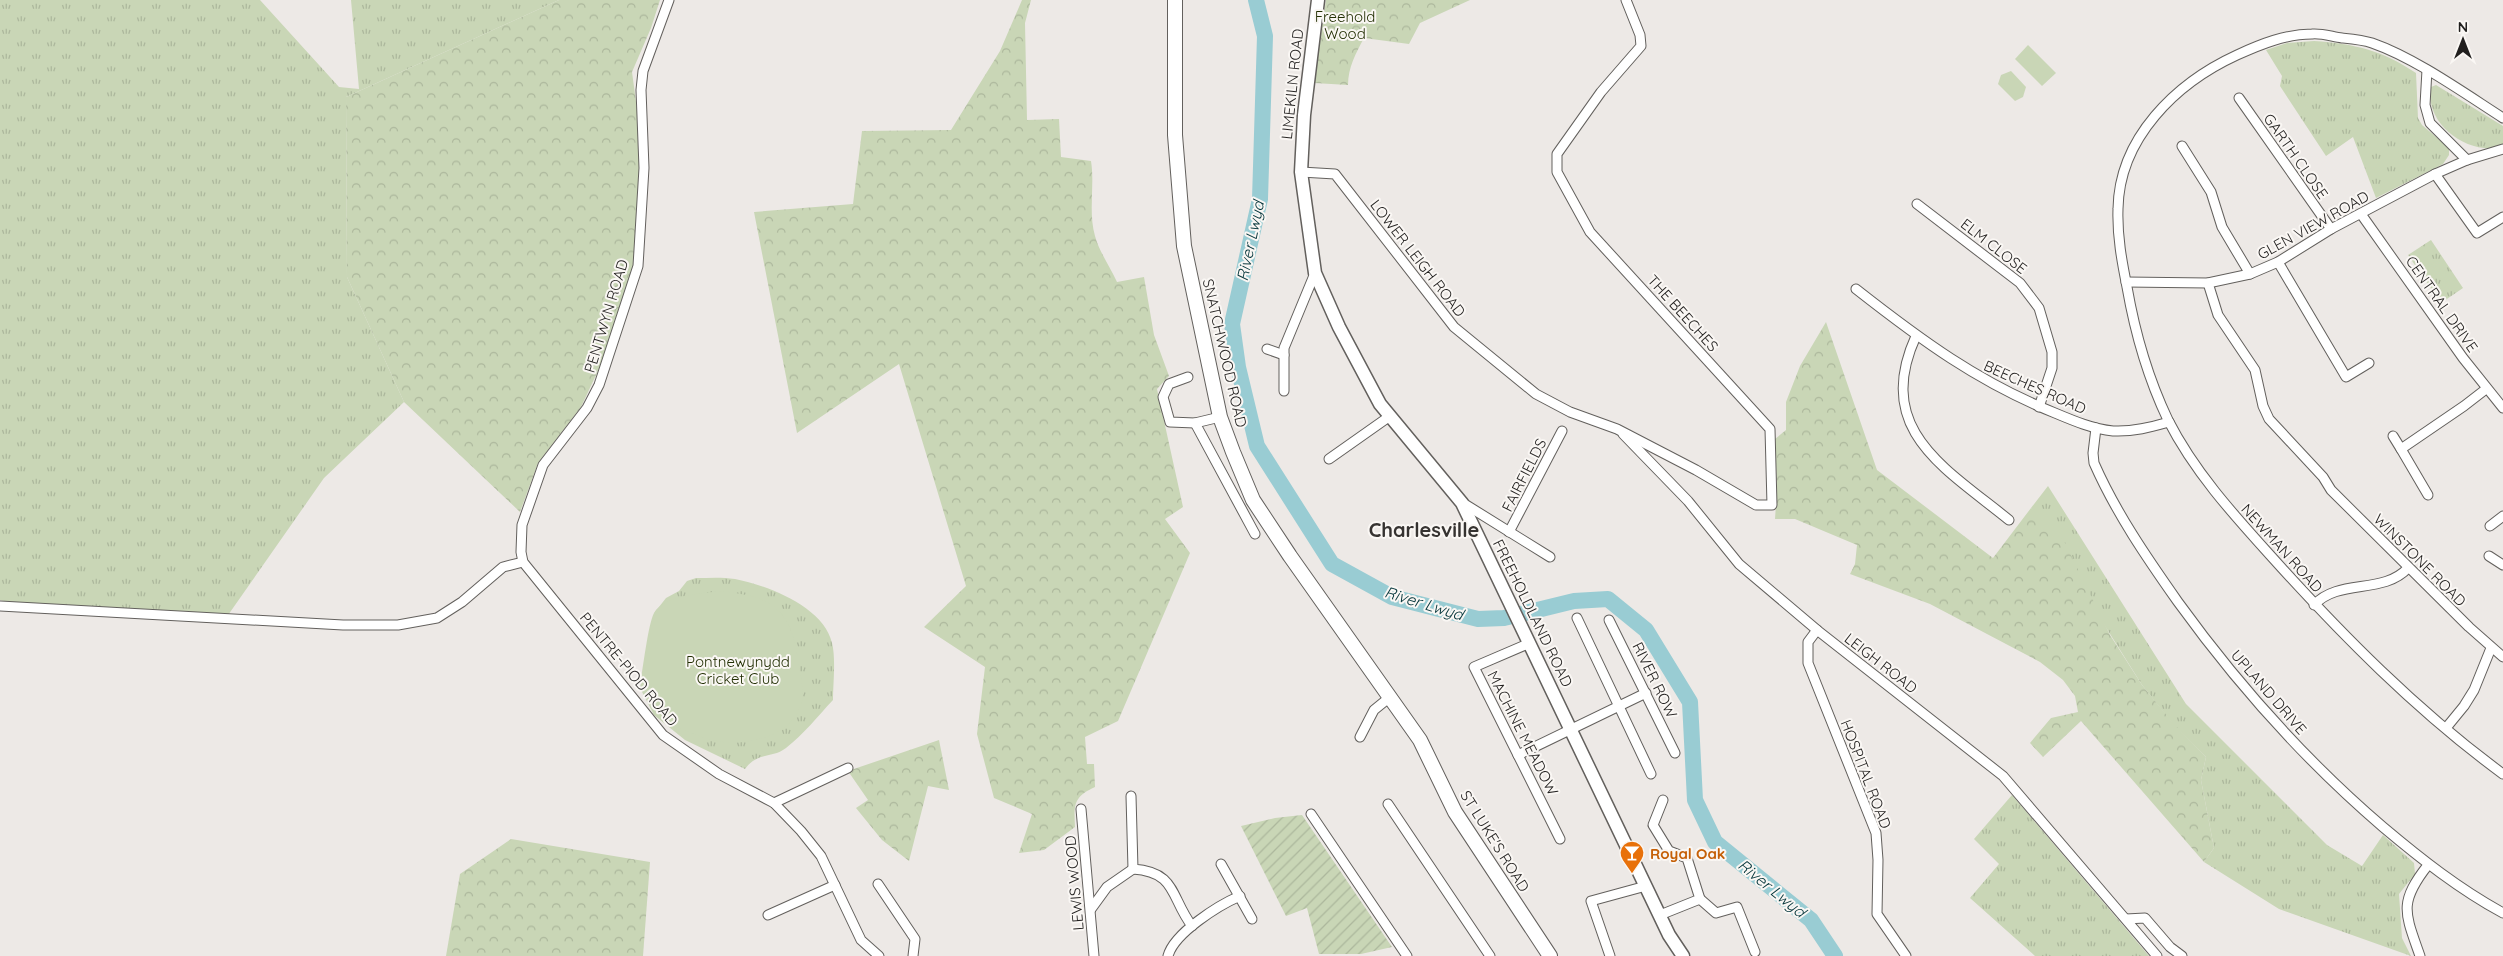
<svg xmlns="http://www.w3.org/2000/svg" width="2503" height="956" font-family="Quicksand,sans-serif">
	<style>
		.grass { fill: url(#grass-tufts) }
		.forest { fill: url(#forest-crowns) }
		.garden { fill: url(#garden-furrows) }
		.pitch { fill: #c9d6b6 }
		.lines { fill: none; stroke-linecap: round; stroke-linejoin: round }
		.river { stroke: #99ccd3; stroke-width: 16 }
		.minor-casing { stroke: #63605d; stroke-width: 11 }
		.secondary-casing { stroke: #63605d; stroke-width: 15 }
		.primary-casing { stroke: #63605d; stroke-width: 16 }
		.minor { stroke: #fff; stroke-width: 9 }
		.secondary { stroke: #fff; stroke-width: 12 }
		.primary { stroke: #fff; stroke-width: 14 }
		.labels { text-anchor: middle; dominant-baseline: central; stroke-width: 4; stroke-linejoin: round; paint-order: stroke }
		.park-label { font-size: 15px; fill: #222f03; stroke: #faf7f4 }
		.street-label { font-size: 15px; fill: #211f1e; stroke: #faf7f4 }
		.food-label { font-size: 15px; font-weight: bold; fill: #c56008; stroke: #faf7f4; text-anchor: start }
		.water-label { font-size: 16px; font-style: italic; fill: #003338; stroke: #faf7f4 }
		.district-label { font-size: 20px; font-weight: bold; fill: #363331; stroke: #faf7f4 }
	</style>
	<defs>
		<pattern id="grass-tufts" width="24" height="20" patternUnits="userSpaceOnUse" patternTransform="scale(1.25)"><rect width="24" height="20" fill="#c9d6b6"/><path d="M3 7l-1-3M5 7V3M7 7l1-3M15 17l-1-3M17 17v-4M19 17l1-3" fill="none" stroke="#acb79c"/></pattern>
		<pattern id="forest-crowns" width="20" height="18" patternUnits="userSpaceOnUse" patternTransform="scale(1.25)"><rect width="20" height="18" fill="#c9d6b6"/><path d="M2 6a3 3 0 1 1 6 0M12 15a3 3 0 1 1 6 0" fill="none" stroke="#acb79c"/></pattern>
		<pattern id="garden-furrows" width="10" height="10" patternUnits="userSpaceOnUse" patternTransform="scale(1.25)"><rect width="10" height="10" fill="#c9d6b6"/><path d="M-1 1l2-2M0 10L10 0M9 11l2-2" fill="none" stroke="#acb79c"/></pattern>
	</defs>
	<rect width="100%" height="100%" fill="#ede9e6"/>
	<!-- grass -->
	<g class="grass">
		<polygon points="0,0 260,0 339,87 359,89 351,0 559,0 346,97 347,277 404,402 324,478 226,618 26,606 0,600"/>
		<path d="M2314,41C2355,44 2382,50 2416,73L2418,118L2422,125L2449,148V155L2443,164L2376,198L2353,137L2326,156L2280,86L2282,76L2266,50L2287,43Z"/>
		<path d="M2436,85L2503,126V144C2497,146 2490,149 2484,148C2455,145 2425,118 2431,87Z"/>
		<polygon points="2431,240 2463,288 2441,303 2408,255"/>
		<polygon points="2048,486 2186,704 2327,845 2362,866 2383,835 2414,863 2415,874 2399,894 2402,938 2411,956 2279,909 2204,862 2214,848 2201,780 2206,757 2173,724 2142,685 2031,508"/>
		<path d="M696,578C709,578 722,577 735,579C767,585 824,607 832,643C836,658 833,684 833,700C818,716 803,735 786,748C772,759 758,751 745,769L685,740L654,715L640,688L655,612L666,598L679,591L687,581Z"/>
		<polygon points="2012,795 2149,956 2035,956 1970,898 1999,864 1974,839"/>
	</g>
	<!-- forest -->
	<g class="forest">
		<polygon points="559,0 660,0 651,28 632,72 640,131 639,209 634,263 604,358 581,407 538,463 520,512 404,402 347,277 346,97"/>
		<path d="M1022,0H1031L1025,23L1027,120L1059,119L1061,157L1091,161C1095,186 1088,211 1095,236C1099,251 1110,267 1117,282L1144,277L1154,335L1169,376L1157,389L1183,507L1165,519L1190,553L1118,721L1085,737L1087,764H1094L1095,787C1073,797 1074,805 1075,827L1044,850L1019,853L1032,814L994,798L977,734L985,667L924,627L966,586L899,364L797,433L754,212L853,204L862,131L951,130L1000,51Z"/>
		<path d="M1326,0H1470L1420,23L1409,44L1364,38C1356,53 1348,67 1348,85L1314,83Z"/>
		<polygon points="1826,322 1877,470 1993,558 2031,508 2064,541 2110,635 2142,685 2173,723 2206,757 2201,780 2214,848 2204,862 2081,721 2043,757 2030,743 2051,718 2078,712 2075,696 2063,680 2040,662 1930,604 1850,574 1855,564 1857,545 1795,519 1775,519 1777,489 1775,439 1786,430 1786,402 1800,366"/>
		<polygon points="939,740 949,790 928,786 909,861 882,840 856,808 868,800 848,771"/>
		<polygon points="511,839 650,862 643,956 446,956 460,874"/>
	</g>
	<!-- garden -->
	<polygon class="garden" points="1302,815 1392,947 1361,954 1319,954 1307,908 1286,916 1241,826 1275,818"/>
	<!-- pitch -->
	<g class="pitch">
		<polygon points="2028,45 2056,73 2042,86 2015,59"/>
		<polygon points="2011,71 2026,87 2023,97 2015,101 1998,84 2001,75"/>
		<path d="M722,591C740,594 758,595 773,606C790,618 795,640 798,659C800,672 804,688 802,701C794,736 748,747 717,741C696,737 673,725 654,715L645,685L640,684C643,670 648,624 654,613C664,595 705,593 722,591Z"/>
	</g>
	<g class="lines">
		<!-- river -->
		<polyline class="river" points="1256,0 1265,36 1260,199 1232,324 1238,367 1257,446 1332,564 1392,597 1478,619 1504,618 1574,601 1608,599 1646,630 1690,702 1695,800 1715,842 1811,920 1835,956"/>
		<defs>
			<g id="minor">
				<polyline points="669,0 643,71 641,90 644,168 638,266 599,385 587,408 543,465 522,525 521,552 523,562 663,735 719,774 774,803 801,831 821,856 861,940 879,956"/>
				<polyline points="2427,70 2425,105 2430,123 2467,160"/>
				<polyline points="2239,98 2331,229"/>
				<path d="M2503,118C2464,93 2415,58 2372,43C2363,40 2352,39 2342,38C2333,37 2322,33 2312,34C2286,34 2261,44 2237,55C2176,83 2119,138 2118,209C2117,236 2122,262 2127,287C2135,333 2148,378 2168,420C2194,471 2232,513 2270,555C2341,634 2417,711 2503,774"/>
				<polyline points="2182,146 2211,192 2222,227 2250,274"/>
				<polyline points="1301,172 1335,174 1454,327 1536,394 1570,412 1617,429 1696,470 1756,505 1772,505 1770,429 1590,232 1557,172 1557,154 1601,92 1641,46 1640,35 1626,0"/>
				<polyline points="2435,174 2477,233 2503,217"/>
				<polyline points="1917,204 2020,283 2039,308 2052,352 2052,368 2039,407"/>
				<polyline points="2361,214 2463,358 2503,408"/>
				<polyline points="2278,262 2346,377 2369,363"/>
				<polyline points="2126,282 2208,283 2250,274 2278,262 2331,229 2435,174 2467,160 2503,149"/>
				<polyline points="2208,283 2218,315 2255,370 2263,406 2269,419 2323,477 2331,490 2469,627 2503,657"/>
				<path d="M1856,289C1921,340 1978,382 2055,413C2074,421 2093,429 2113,431C2133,432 2151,427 2169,422"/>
				<path d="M1916,336C1873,430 1945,468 2009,520"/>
				<polyline points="1267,349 1284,355"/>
				<polyline points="1188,377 1169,384 1163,397 1170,422 1195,423"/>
				<polyline points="1284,391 1284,348 1315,273"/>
				<polyline points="1220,417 1195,423 1255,534"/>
				<path d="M2096,428L2093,453L2094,463C2116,513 2147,558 2178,602C2238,685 2306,761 2383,827C2421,859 2459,889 2503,913"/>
				<polyline points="1623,434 1688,501 1739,564 1817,630 2003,776 2157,956"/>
				<polyline points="2393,436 2401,449"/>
				<polyline points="1329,459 1390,416"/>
				<polyline points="2428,495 2401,449 2464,406 2486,389"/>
				<polyline points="1463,503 1550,557"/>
				<polyline points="2490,526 2503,516"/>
				<polyline points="1509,532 1562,431"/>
				<polyline points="2489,556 2503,565"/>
				<path d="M2314,605C2339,578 2383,595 2408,568"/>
				<polyline points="0,606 343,625 398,625 437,618 462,602 503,567 523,562"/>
				<polyline points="1577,618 1651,774"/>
				<polyline points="1609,620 1675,753"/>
				<polyline points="1817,630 1808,642 1808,663 1876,833 1878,860 1877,914 1906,956"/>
				<polyline points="1530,643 1474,667 1560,839"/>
				<polyline points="2446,728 2464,706 2474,690 2491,648"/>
				<polyline points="1360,737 1374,710 1390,697"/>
				<polyline points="1518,755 1646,693"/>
				<path d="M1131,796L1133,869C1177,872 1170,897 1192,926"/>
				<polyline points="774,803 848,768"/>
				<polyline points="1388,804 1490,956"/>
				<polyline points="1081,809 1094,956"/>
				<polyline points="1311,814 1407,956"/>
				<polyline points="1221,864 1252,919"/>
				<polyline points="878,884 915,939 913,956"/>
				<polyline points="1700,899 1716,913 1737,907 1755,952"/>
				<polyline points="1091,909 1107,887 1133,869"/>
				<polyline points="768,915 835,885"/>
				<polyline points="1660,915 1700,899 1687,858 1669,851 1653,825 1663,800"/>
				<polyline points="2126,919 2145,918 2170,947 2182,956"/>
				<path d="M1168,956C1174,933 1219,905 1240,896"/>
				<polyline points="1610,956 1591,901 1646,886"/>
				<path d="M2420,956C2405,913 2398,903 2428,865"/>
			</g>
			<polyline id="secondary" points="1318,0 1304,115 1301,172 1315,273 1339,327 1380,404 1462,503 1669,935 1683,956"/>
			<polyline id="primary" points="1175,0 1175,135 1184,246 1220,417 1233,452 1253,500 1290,556 1420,740 1455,812 1550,956"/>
		</defs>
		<!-- minor casing -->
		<use href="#minor" class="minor-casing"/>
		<!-- secondary casing -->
		<use href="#secondary" class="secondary-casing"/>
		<!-- primary casing -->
		<use href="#primary" class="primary-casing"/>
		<!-- minor -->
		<use href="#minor" class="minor"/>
		<!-- secondary -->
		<use href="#secondary" class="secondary"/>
		<!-- primary -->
		<use href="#primary" class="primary"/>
	</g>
	<!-- icons -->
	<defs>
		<symbol id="bar-pin" viewBox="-11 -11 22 30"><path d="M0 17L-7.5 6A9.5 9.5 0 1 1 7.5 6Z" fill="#e8710a" stroke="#faf7f4"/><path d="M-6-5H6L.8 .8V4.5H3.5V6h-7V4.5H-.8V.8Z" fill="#fff"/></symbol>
	</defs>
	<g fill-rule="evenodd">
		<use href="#bar-pin" x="1618" y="839" width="28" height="38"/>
	</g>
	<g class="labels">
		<!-- park labels -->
		<g class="park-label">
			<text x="1345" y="16">Freehold<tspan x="1345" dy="17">Wood</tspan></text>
			<text x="738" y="661">Pontnewynydd<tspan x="738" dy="17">Cricket Club</tspan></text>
		</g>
		<!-- street labels -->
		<g class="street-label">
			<text transform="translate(1292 84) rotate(-84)">LIMEKILN ROAD</text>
			<text transform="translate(2296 156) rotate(55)">GARTH CLOSE</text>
			<text transform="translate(2313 225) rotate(-29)">GLEN VIEW ROAD</text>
			<text transform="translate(1994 246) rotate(38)">ELM CLOSE</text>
			<text transform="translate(1418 258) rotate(52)">LOWER LEIGH ROAD</text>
			<text transform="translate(2442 304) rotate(55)">CENTRAL DRIVE</text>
			<text transform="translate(1683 313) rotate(48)">THE BEECHES</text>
			<text transform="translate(606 316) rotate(-73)">PENTWYN ROAD</text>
			<text transform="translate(1225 353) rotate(77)">SNATCHWOOD ROAD</text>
			<text transform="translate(2035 387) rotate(24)">BEECHES ROAD</text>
			<text transform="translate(1524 475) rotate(-63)">FAIRFIELDS</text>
			<text transform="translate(2282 548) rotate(48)">NEWMAN ROAD</text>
			<text transform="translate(2420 560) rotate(45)">WINSTONE ROAD</text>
			<text transform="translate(1533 613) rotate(64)">FREEHOLDLAND ROAD</text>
			<text transform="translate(1881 663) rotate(38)">LEIGH ROAD</text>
			<text transform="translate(629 669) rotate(50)">PENTRE-PIOD ROAD</text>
			<text transform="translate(1655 680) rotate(64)">RIVER ROW</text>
			<text transform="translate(2269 692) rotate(49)">UPLAND DRIVE</text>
			<text transform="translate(1523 733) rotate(63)">MACHINE MEADOW</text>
			<text transform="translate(1866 774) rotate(69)">HOSPITAL ROAD</text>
			<text transform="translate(1495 841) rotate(58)">ST LUKE'S ROAD</text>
			<text transform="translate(1074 883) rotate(-95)">LEWIS WOOD</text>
		</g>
		<!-- food labels -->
		<g class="food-label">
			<text x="1650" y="853">Royal Oak</text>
		</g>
		<!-- water labels -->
		<g class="water-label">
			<text transform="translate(1250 241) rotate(-78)">River Lwyd</text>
			<text transform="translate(1424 603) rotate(17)">River Lwyd</text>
			<text transform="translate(1772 888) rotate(39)">River Lwyd</text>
		</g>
		<!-- district labels -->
		<g class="district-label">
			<text x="1424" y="529">Charlesville</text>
		</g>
	</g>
	<!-- north arrow -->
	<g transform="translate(2463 40)" stroke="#faf7f4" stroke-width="4" paint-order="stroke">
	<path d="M0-4L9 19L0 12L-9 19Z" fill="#211f1e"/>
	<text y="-8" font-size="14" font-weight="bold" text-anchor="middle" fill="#211f1e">N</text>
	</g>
</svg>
